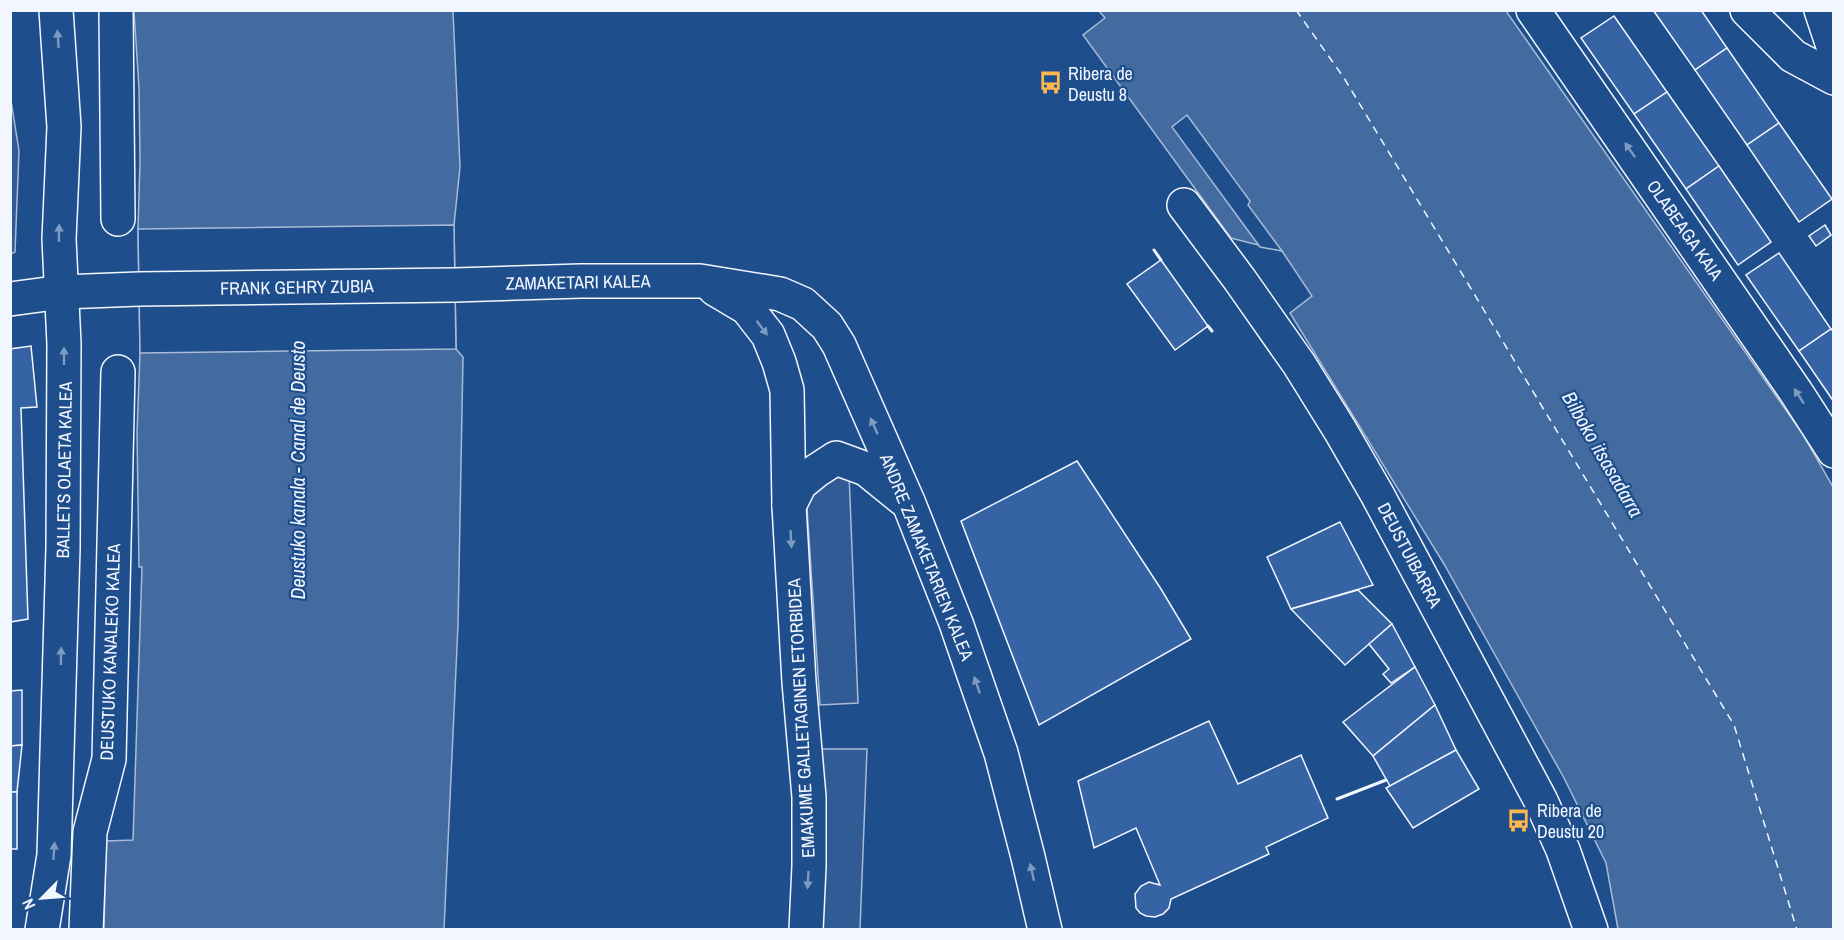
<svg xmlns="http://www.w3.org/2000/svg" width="1844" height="940" font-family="'Archivo Narrow',sans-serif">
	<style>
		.built { fill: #305b95; stroke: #a8bbd7; stroke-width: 1.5 }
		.water { fill: #446ba0; stroke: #a8bbd7; stroke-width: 1.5 }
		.pier { fill: #1f4e8c; stroke: #a8bbd7; stroke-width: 1.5 }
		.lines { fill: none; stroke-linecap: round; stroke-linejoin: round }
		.ferry { stroke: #f2f6ff; stroke-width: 1.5; stroke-dasharray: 8 6; stroke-linecap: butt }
		.building { fill: #3563a3; stroke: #f2f6ff; stroke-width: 1.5 }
		.minor-casing { stroke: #f2f6ff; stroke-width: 36 }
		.major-casing { stroke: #f2f6ff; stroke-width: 36 }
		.minor { stroke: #1f4e8c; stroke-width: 33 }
		.major { stroke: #1f4e8c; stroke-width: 33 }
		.wall { stroke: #f2f6ff; stroke-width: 3 }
		.oneway { fill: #7e9ac0 }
		.labels { text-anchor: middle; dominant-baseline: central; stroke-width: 4.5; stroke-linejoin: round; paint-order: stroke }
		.poi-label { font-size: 18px; fill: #f2f6ff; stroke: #1f4e8c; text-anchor: start }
		.street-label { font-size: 18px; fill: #f2f6ff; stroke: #1f4e8c }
		.water-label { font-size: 20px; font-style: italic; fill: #f2f6ff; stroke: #1f4e8c }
	</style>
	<rect width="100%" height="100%" fill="#1f4e8c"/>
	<!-- built -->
	<g class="built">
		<polygon points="10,94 19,151 15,252 11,254"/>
		<polygon points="849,473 858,703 820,705 807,508 811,485"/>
		<polygon points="818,749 867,749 860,929 819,929"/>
	</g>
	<!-- water -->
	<g class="water">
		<polygon points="134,11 453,11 460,167 454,225 456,349 463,357 458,625 444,929 104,930 106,841 133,840 142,567 139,567 137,433 140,353 138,229 140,161 139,88"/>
		<polygon points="1099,11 1506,11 1802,433 1833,487 1833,929 1618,929 1606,863 1564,778 1444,564 1290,313 1312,296 1282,251 1231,238 1083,35 1105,18"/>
	</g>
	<!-- pier -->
	<g class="pier">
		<polygon points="1187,115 1250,201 1248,205 1282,251 1260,247 1172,127"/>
		<polygon points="454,225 456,349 140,353 138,229"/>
	</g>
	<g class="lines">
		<!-- ferry -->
		<polyline class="ferry" points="1296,10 1344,78 1734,725 1797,930"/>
	</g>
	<!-- building -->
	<g class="building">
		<polygon points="1653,10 1701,10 1727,48 1695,70"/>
		<polygon points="1614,16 1667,92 1634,114 1581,38"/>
		<polygon points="1727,48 1779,123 1747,145 1695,70"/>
		<polygon points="1667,92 1719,166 1686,189 1634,114"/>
		<polygon points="1779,123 1832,199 1799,222 1747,145"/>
		<polygon points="1719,166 1771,242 1738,265 1686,189"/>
		<polygon points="1825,225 1831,235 1816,246 1809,236"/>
		<polygon points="1779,253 1831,329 1799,351 1746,275"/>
		<polygon points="1161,260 1208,326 1175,350 1127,284"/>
		<polygon points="1831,329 1834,332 1834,402 1799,351"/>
		<polygon points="31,346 37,407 21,408 28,619 10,622 10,349"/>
		<polygon points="1077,461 1161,589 1191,639 1039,725 961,521"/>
		<polygon points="1340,522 1373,585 1291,609 1267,557"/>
		<polygon points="1358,590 1392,624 1345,665 1291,609"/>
		<polygon points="1392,624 1415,667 1391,683 1383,674 1389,669 1369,644"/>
		<polygon points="1415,667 1435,705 1373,756 1343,722"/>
		<polygon points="22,690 22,745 10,746 10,691"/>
		<polygon points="1435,705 1456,750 1390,786 1373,756"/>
		<polygon points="1209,721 1238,784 1301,755 1328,818 1266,847 1269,854 1171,899 1169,908 1163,914 1155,917 1146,916 1140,913 1136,908 1135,894 1141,886 1149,882 1160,885 1136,828 1094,848 1078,781"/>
		<polygon points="22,745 17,792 10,792 10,746"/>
		<polygon points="1456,750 1479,789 1413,828 1386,788"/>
		<rect x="10" y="792" width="7" height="57"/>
	</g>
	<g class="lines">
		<defs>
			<g id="minor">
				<polyline points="116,10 118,219"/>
				<polyline points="1533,10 1796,392 1834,451"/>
				<polyline points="1747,10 1793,56 1834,78"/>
				<polyline points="1821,10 1834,49"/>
				<polyline points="1184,205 1240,280 1299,364 1340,430 1377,494 1541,801 1563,850 1591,930"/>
				<polyline points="715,289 747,308 768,335 779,362 787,390 789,506 799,682 809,797 809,866 806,930"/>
				<polyline points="10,299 62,292 139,289 455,285 581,281 700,281 780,294 803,304 827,326 839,345 909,504 956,623 1001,753 1028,857 1045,930"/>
				<polyline points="789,506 800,484 816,471 836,458 866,469 903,499"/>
				<polyline points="86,930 90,832 109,759 118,372"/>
			</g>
			<polyline id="major" points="42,930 54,855 63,548 64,344 59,239 64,127 56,10"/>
		</defs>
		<!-- minor casing -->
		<use href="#minor" class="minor-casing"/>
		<!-- major casing -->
		<use href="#major" class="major-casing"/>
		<!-- minor -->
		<use href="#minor" class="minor"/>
		<!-- major -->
		<use href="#major" class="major"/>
		<!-- wall -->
		<g class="wall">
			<polyline points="1154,250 1161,260"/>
			<polyline points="1208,326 1212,331"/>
			<polyline points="1337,799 1386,780"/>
		</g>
	</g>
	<!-- one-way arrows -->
	<defs><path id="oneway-solid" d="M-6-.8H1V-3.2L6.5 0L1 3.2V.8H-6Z" transform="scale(1.5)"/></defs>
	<g class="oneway">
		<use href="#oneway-solid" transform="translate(58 39) rotate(-94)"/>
		<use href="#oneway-solid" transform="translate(1630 150) rotate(-125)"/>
		<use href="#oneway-solid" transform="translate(59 233) rotate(-89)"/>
		<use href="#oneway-solid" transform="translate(762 328) rotate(53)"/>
		<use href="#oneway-solid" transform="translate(64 356) rotate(-90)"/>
		<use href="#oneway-solid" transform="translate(1799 396) rotate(-123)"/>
		<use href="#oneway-solid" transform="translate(874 426) rotate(-114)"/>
		<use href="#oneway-solid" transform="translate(791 539) rotate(87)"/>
		<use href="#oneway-solid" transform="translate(61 656) rotate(-89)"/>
		<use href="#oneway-solid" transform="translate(977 685) rotate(-109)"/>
		<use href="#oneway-solid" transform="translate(54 851) rotate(-86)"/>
		<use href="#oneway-solid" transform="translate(1032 872) rotate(-103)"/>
		<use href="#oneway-solid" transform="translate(808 880) rotate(93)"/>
	</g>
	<!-- icons -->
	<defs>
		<symbol id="bus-bare" viewBox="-9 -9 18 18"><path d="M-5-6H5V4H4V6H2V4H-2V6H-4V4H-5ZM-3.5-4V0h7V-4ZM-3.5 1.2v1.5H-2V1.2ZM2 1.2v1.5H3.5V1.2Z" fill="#ffb74d" stroke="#1f4e8c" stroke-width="2.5" paint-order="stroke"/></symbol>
	</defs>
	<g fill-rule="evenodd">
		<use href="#bus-bare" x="1034" y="66" width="33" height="33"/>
		<use href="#bus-bare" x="1502" y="804" width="33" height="33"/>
	</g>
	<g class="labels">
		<!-- poi labels -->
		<g class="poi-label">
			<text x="1068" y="73">Ribera de<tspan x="1068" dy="21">Deustu 8</tspan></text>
			<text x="1537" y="810">Ribera de<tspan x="1537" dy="21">Deustu 20</tspan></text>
		</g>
		<!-- street labels -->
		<g class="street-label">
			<text transform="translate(1685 230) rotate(55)">OLABEAGA KAIA</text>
			<text transform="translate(578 282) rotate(-1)">ZAMAKETARI KALEA</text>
			<text transform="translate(297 287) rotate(-1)">FRANK GEHRY ZUBIA</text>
			<text transform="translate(64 470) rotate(-89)">BALLETS OLAETA KALEA</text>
			<text transform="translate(1410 555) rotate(62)">DEUSTUIBARRA</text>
			<text transform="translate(927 557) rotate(68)">ANDRE ZAMAKETARIEN KALEA</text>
			<text transform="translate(110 652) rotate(-88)">DEUSTUKO KANALEKO KALEA</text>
			<text transform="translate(801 718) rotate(-93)">EMAKUME GALLETAGINEN ETORBIDEA</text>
		</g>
		<!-- water labels -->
		<g class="water-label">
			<text transform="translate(1603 454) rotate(60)">Bilboko itsasadarra</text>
			<text transform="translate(297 470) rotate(-90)">Deustuko kanala - Canal de Deusto</text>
		</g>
	</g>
	<!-- border -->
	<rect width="1844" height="940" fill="none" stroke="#f2f6ff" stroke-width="24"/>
	<!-- north arrow -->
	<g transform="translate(42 898) rotate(245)" stroke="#1f4e8c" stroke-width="4.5" paint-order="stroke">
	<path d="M0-4.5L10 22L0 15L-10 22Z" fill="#f2f6ff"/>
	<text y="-9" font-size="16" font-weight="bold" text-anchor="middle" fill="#f2f6ff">N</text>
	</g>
</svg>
